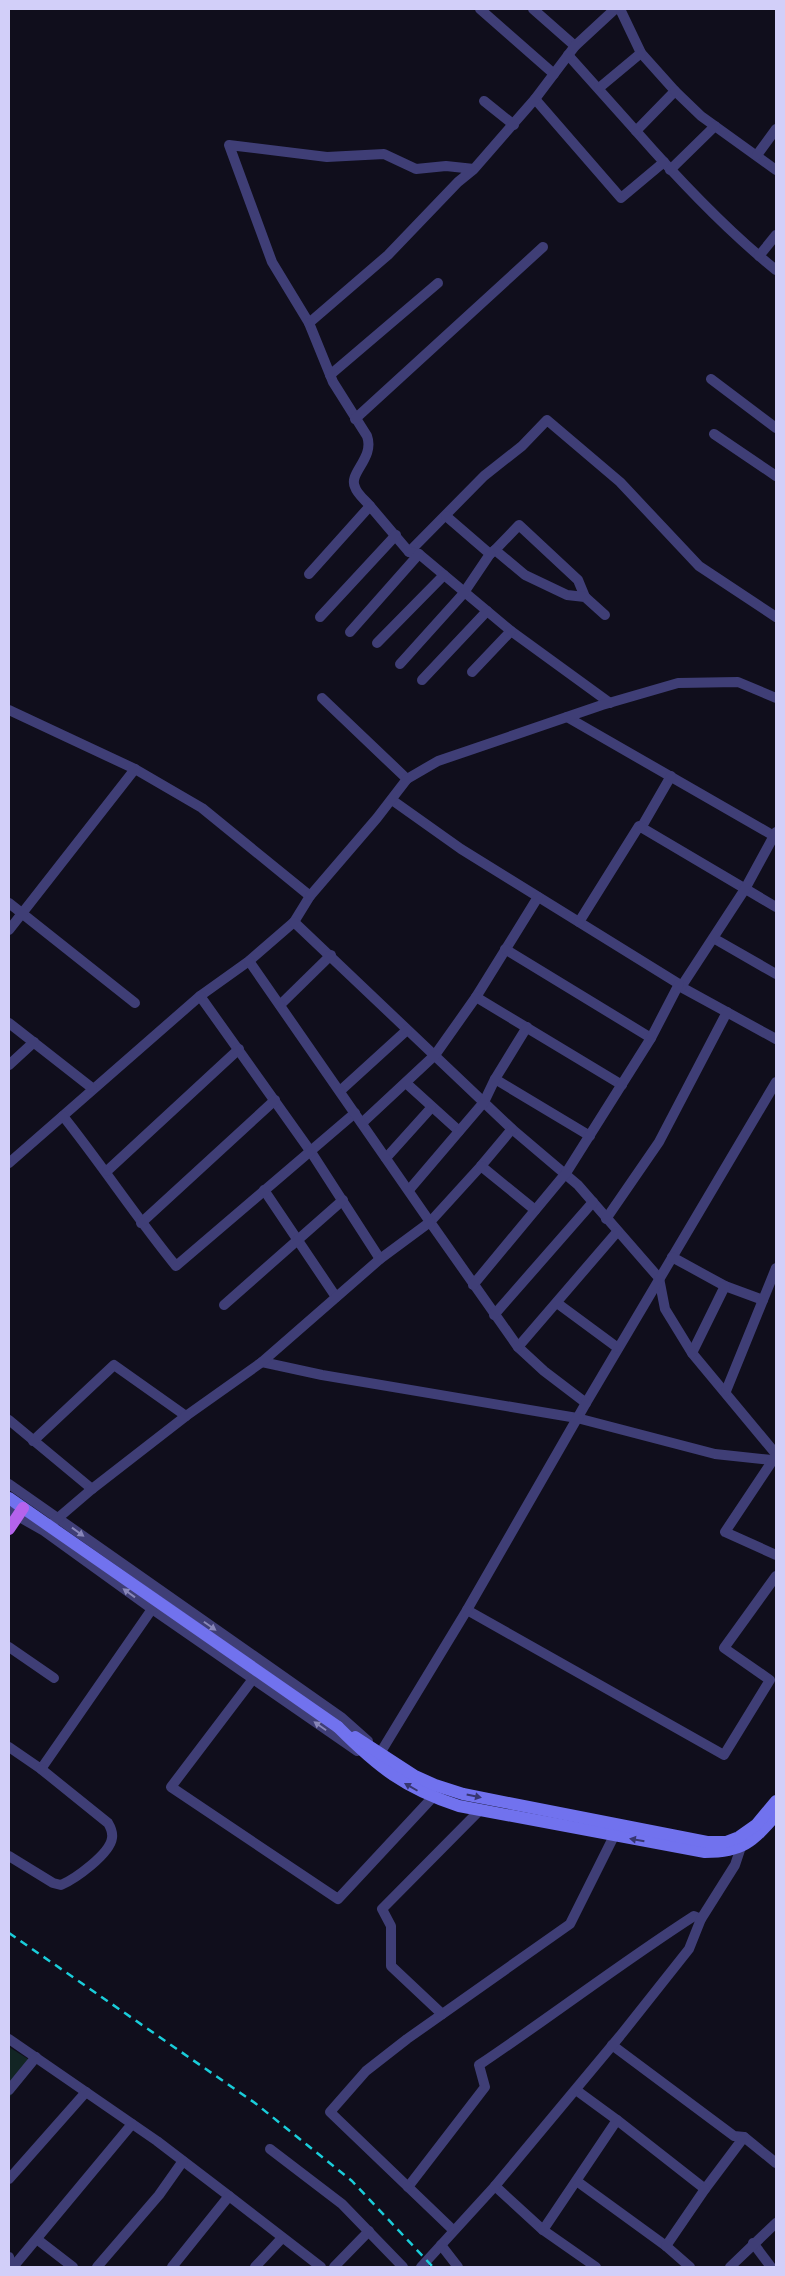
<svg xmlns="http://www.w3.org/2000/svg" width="785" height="2276" font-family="Helvetica,sans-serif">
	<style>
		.green { fill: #122524 }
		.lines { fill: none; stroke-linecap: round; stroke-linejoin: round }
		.street { stroke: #3f3e76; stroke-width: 10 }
		.secondary { stroke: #7172ee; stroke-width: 12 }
		.rail { stroke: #1acdda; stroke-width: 2.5; stroke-dasharray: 8 6; stroke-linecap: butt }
		.secondary-bridge { stroke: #7172ee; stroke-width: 12 }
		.primary-bridge { stroke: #b563ec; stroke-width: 12 }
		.oneway { fill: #8886b8 }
		.oneway2 { fill: #373670 }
	</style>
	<rect width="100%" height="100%" fill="#100e1c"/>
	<!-- green -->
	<polygon class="green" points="9,2047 36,2064 9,2098"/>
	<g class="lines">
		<!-- street -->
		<g class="street">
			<polyline points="480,9 554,74"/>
			<polyline points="533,9 575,46"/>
			<path d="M620,9L641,53L675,91L636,131C679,180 725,229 776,270"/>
			<polyline points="568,55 636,131"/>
			<polyline points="599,88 641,53"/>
			<polyline points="675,91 701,116 776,170"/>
			<polyline points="535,99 621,198 664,162"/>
			<polyline points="484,101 514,125"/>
			<polyline points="757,155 776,129"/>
			<polyline points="474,169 446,166 416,169 384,154 327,157 229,145 272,262 309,323 388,255 458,182 474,169 535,99 575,46 615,9"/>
			<polyline points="670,170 715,126"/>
			<polyline points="759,256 776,235"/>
			<path d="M309,323L333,382L367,436C375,458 348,473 355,487C357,494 365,500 370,506"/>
			<polyline points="330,375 438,283"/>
			<polyline points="711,379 776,428"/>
			<polyline points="355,419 543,247"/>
			<polyline points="714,434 776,476"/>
			<polyline points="495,550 519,525 578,580 585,597"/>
			<polyline points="409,552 484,476 522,446 547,420 620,482 699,566 776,617"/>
			<polyline points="490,554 495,550 525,575 567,595 585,597 605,615"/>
			<polyline points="309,574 370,506 409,552 419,554 511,631 610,703"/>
			<polyline points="320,617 396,535"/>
			<polyline points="350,632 419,554"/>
			<polyline points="377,643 444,575"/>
			<polyline points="400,664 463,594 490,554 446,516"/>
			<polyline points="472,672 511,631"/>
			<polyline points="422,680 487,611"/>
			<polyline points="322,698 407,779"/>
			<polyline points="9,710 135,769 202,808 310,896 294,922 249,961 200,996 9,1163"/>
			<polyline points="567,717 774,836"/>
			<polyline points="392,800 461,849 679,984 681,987 776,1039"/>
			<polyline points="641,828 671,776"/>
			<polyline points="310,896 377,818 407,779 438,761 602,705 678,683 738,682 776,698"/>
			<polyline points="538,897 476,997 622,1085"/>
			<polyline points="9,903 135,1003"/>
			<polyline points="294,922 512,1129 578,1185 659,1278 665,1309 692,1353 776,1454"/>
			<polyline points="579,922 639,826 776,907"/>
			<polyline points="9,930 135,769"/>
			<polyline points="715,939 776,974"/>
			<polyline points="505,949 651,1038"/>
			<polyline points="681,987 745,889 776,832"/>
			<polyline points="200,996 311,1152 380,1259"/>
			<polyline points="280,1005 331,955"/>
			<polyline points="9,1023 92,1088"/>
			<polyline points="9,1065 34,1042"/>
			<polyline points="495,1079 590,1136"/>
			<polyline points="406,1083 459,1131"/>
			<polyline points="340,1091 407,1030"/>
			<path d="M63,1116C102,1165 136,1217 176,1266L355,1113"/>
			<polyline points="362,1123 435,1055 476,997"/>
			<polyline points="512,1129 481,1166 430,1222 518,1347 544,1371 586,1403 776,1082"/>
			<polyline points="386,1158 431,1108"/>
			<polyline points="481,1166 535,1210"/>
			<polyline points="107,1171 239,1049"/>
			<polyline points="264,1190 336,1297"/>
			<polyline points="409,1190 484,1102 495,1079 527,1027"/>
			<polyline points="606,1219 659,1142 727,1012"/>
			<polyline points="141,1223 275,1100"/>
			<polyline points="672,1257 725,1286 763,1300"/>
			<polyline points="473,1285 566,1173 651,1038 679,984"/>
			<polyline points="557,1303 618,1348"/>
			<polyline points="224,1305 343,1200"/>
			<polyline points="494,1315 593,1202"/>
			<polyline points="518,1347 617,1232"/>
			<polyline points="692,1353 725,1286"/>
			<polyline points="262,1362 322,1375 577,1418 715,1454 772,1460"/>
			<polyline points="726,1391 776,1268"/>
			<polyline points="9,1420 92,1489"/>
			<polyline points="33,1441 114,1365 186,1416"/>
			<polyline points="775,1457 725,1532 776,1555"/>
			<polyline points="9,1484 341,1717 368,1741"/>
			<polyline points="9,1511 44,1531 152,1609 357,1751"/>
			<polyline points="44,1530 92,1489 186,1416 262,1362 380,1259 430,1222 249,961"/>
			<polyline points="467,1610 724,1755 770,1680 724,1648 776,1576"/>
			<polyline points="9,1647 54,1678"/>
			<polyline points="253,1679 171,1787 338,1899 432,1798"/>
			<polyline points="9,1747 41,1769 152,1609"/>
			<polyline points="376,1760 467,1610 586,1403"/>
			<path d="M9,1856L53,1883L61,1885C75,1879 110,1854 112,1838C113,1832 111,1828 108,1823L41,1769"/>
			<polyline points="442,2014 391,1966 391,1926 382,1909 480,1810"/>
			<polyline points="9,2039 157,2141 229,2196"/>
			<polyline points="612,2045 734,2136 744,2137 776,2163"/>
			<polyline points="9,2090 36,2057"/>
			<polyline points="617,2120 705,2189 744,2137"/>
			<polyline points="270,2149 342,2204 403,2267"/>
			<polyline points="9,2179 86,2092"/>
			<polyline points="578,2182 666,2246 690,2267"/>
			<polyline points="495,2186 543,2230 596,2267"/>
			<path d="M408,2187L485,2087L479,2065C552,2016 621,1963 694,1916L701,1919"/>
			<polyline points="453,2230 330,2112 366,2071 407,2039 570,1924 614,1836"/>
			<polyline points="543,2230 617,2120 576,2090"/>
			<polyline points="38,2240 73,2267"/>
			<polyline points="753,2243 771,2267"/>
			<polyline points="441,2245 458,2267"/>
			<polyline points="666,2246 705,2189"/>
			<polyline points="9,2257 12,2267"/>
			<polyline points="13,2267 132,2124"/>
			<polyline points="97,2267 159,2195 183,2161"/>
			<polyline points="172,2267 229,2196 321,2267"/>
			<polyline points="255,2267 282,2238"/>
			<polyline points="334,2267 369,2231"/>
			<polyline points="421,2267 495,2186 620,2036 689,1949 701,1919 735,1865 741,1847 739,1840"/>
			<polyline points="730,2267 776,2223"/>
		</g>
		<!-- secondary -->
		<g class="secondary">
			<path d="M338,1727C378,1767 404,1788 459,1806L705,1852C743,1852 752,1842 776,1815"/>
			<polyline points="355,1737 415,1776 435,1785 463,1794 707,1842 726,1842 739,1837 756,1825 776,1801"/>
		</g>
		<!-- rail -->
		<polyline class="rail" points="9,1933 255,2103 352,2181 433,2267"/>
		<!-- secondary-bridge -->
		<polyline class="secondary-bridge" points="9,1498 338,1727"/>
		<!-- primary-bridge -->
		<polyline class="primary-bridge" points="9,1529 23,1508"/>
	</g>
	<!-- one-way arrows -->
	<defs><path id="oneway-solid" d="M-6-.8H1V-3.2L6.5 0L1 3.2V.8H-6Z" transform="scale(1.25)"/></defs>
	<g class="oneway">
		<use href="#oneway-solid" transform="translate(78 1532) rotate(36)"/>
		<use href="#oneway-solid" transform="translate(129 1593) rotate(-144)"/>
		<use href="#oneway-solid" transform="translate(210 1626) rotate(35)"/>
		<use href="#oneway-solid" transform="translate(320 1726) rotate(-145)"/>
	</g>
	<g class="oneway2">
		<use href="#oneway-solid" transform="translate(411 1787) rotate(-150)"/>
		<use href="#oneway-solid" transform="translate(474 1796) rotate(12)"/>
		<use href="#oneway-solid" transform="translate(637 1840) rotate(-170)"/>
	</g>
	<!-- border -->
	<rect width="785" height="2276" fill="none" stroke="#d2cff9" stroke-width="20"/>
</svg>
